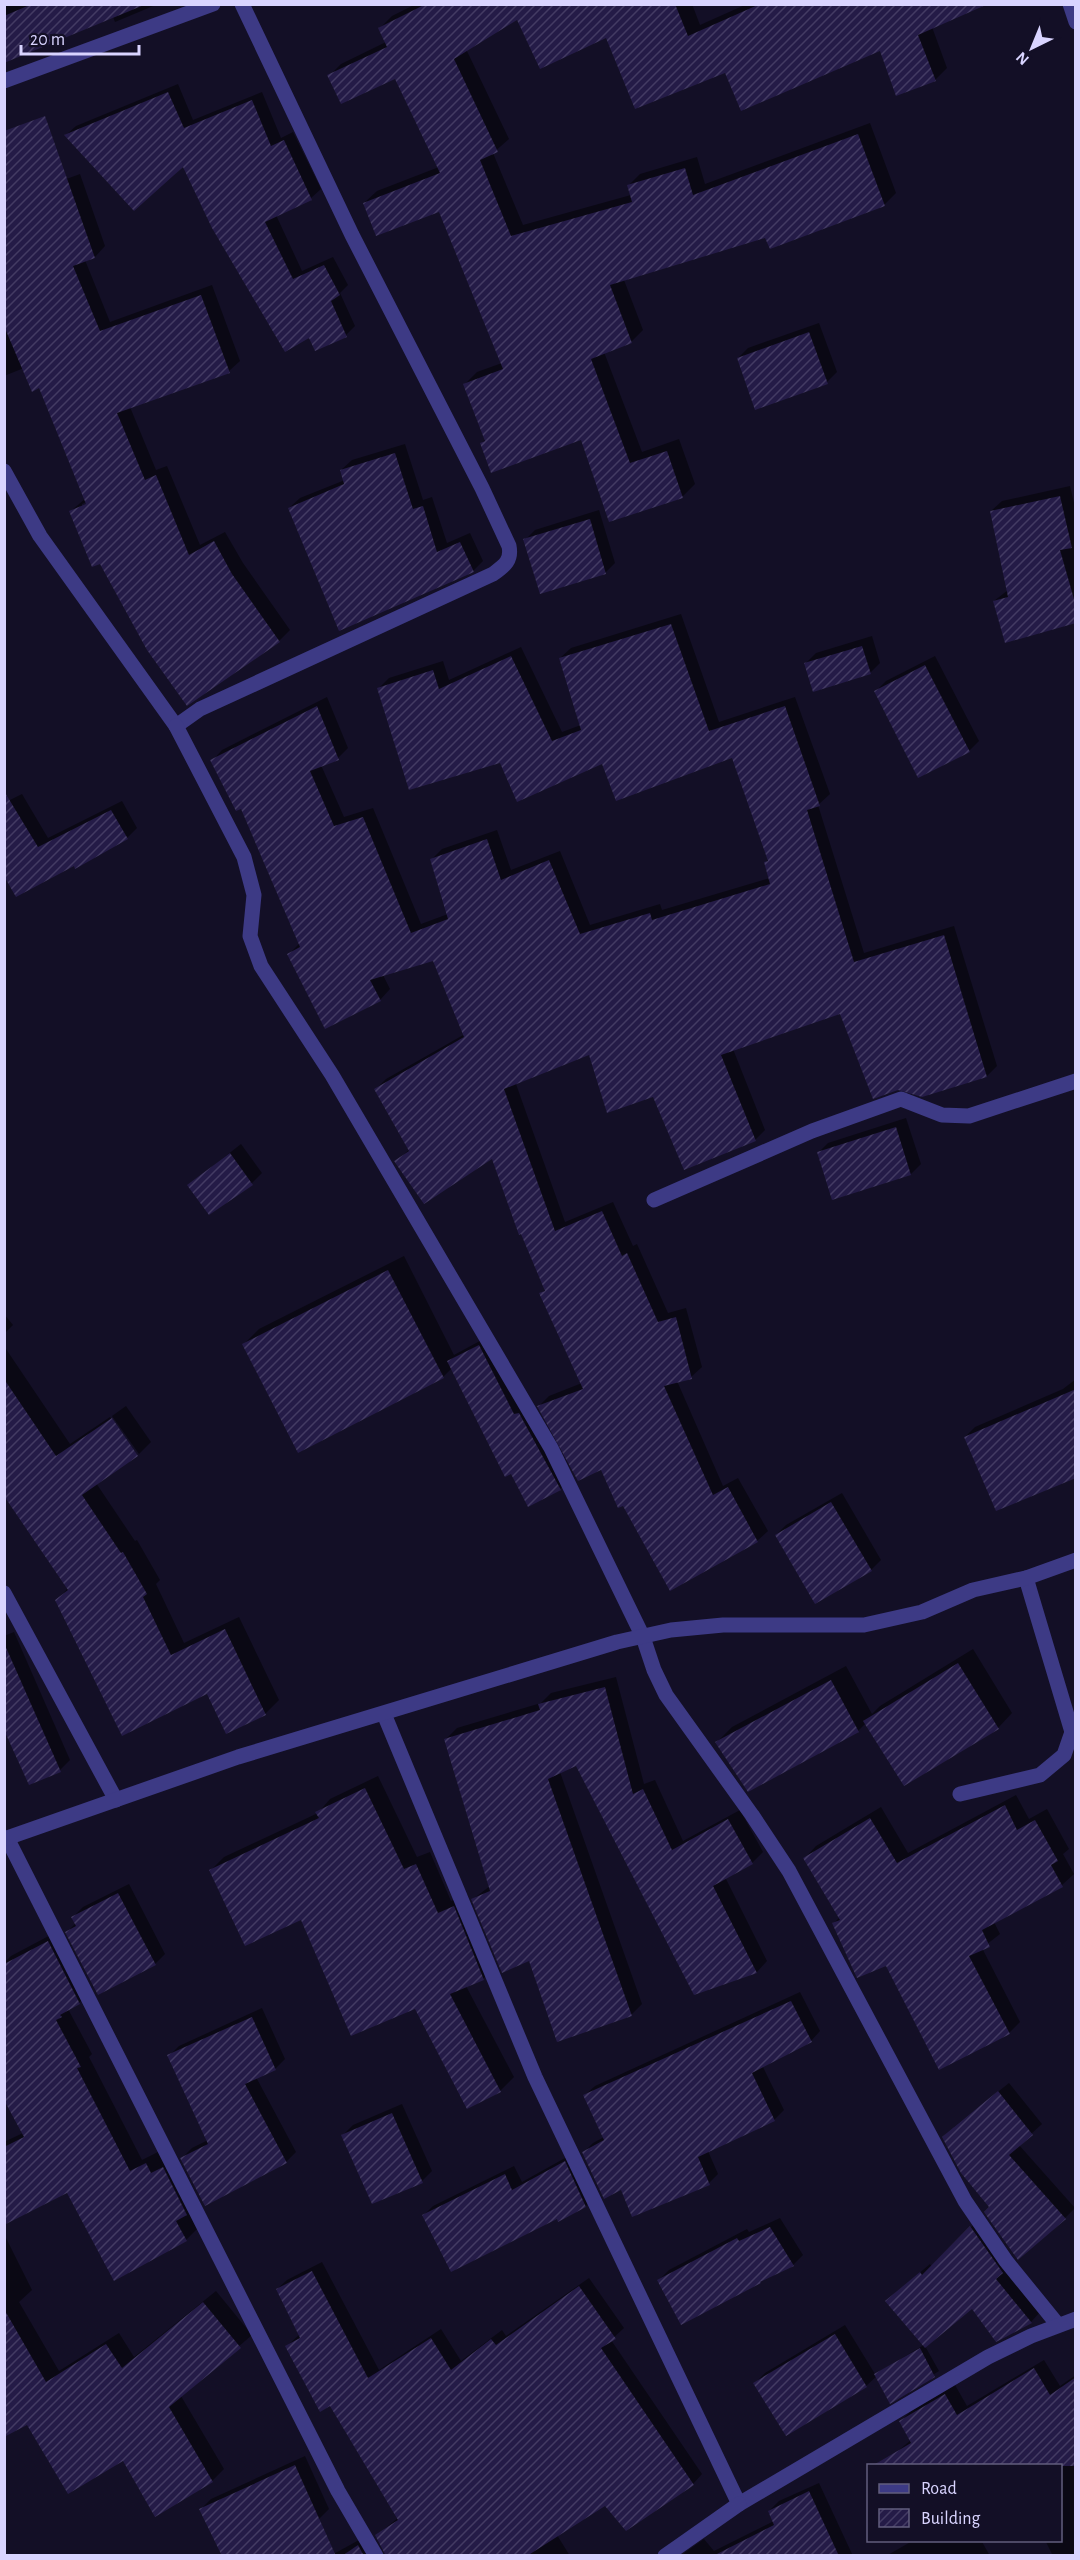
<svg xmlns="http://www.w3.org/2000/svg" width="1080" height="2560" font-family="'Alegreya Sans',sans-serif">
	<style>
		.shadow { fill: #0007; fill-rule: evenodd }
		.building { fill: url(#building-hatch) }
		.lines { fill: none; stroke-linecap: round; stroke-linejoin: round }
		.minor { stroke: #3d3a85; stroke-width: 15 }
		.tertiary { stroke: #3d3a85; stroke-width: 15 }
	</style>
	<defs>
		<pattern id="building-hatch" width="6" height="6" patternUnits="userSpaceOnUse" patternTransform="scale(1.5)"><rect width="6" height="6" fill="#241b47"/><path d="M-1 1l2-2M0 6l6-6M5 7l2-2" fill="none" stroke="#433b63"/></pattern>
	</defs>
	<rect width="100%" height="100%" fill="#130f26"/>
	<!-- shadow -->
	<g class="shadow">
		<polygon points="4,4 158,4 115,22 113,17 4,61"/>
		<polygon points="416,4 692,4 700,25 747,4 946,4 932,27 947,68 935,80 881,49 726,71 607,36 517,18 466,49 509,139 493,153 523,225 631,195 628,186 640,174 697,157 705,184 870,123 896,193 884,205 766,236 624,280 643,330 631,342 604,352 642,452 679,439 695,484 683,496 610,520 582,438 481,443 486,439 465,384 477,372 502,363 440,210 364,203 377,191 439,167 395,77 329,76 341,64 386,42 380,28 392,16"/>
		<polygon points="178,84 193,120 262,92 281,138 293,132 321,189 311,198 276,215 302,271 333,257 348,285 340,293 355,326 346,335 310,336 183,165 66,135 76,126"/>
		<path d="M80,174L105,246L95,257L85,260L110,322L212,285L240,361L229,371L130,407L156,470L167,466L200,545L225,532L243,563L290,630L279,641L71,511L86,498L40,386L24,368L4,376V202ZM93,499L94,502L82,507V504Z"/>
		<polygon points="819,323 837,372 827,382 738,358 748,348"/>
		<polygon points="405,444 423,500 432,497 447,543 470,533 483,561 473,571 289,508 300,498 345,480 341,470 352,460"/>
		<polygon points="1070,486 1076,511 1076,621 994,601 1008,590 991,511 1002,501"/>
		<polygon points="599,510 615,563 605,573 525,540 535,530"/>
		<polygon points="681,614 719,722 795,697 830,794 818,805 864,953 954,926 997,1066 987,1076 841,1012 733,1049 765,1130 755,1140 654,1096 590,1053 516,1084 565,1222 613,1202 633,1246 637,1244 668,1313 686,1308 702,1367 691,1377 677,1381 723,1486 738,1478 768,1531 757,1541 602,1468 539,1406 549,1396 582,1383 541,1294 546,1289 493,1157 396,1161 410,1149 376,1089 386,1079 465,1034 434,959 383,975 390,989 380,1000 289,954 300,943 241,807 212,761 222,750 327,697 348,748 338,758 321,765 344,817 373,808 421,924 448,914 431,860 442,849 497,830 511,870 560,851 590,925 660,904 662,910 770,878 765,863 769,859 733,756 603,762 501,761 379,688 389,678 443,661 449,680 521,647 562,732 581,725 560,658 571,648"/>
		<polygon points="872,636 880,663 870,673 806,663 816,653"/>
		<polygon points="935,656 979,741 969,751 876,691 886,681"/>
		<polygon points="22,794 48,838 122,801 137,828 127,838 16,895 4,803"/>
		<polygon points="906,1118 921,1164 911,1174 818,1153 828,1143"/>
		<polygon points="241,1144 262,1173 252,1183 189,1185"/>
		<polygon points="404,1256 454,1355 489,1336 570,1479 560,1489 452,1368 443,1377 244,1344 259,1329"/>
		<polygon points="4,1314 13,1325 4,1334"/>
		<polygon points="4,1346 70,1444 110,1417 135,1455 138,1455 96,1483 135,1541 137,1540 160,1580 156,1584 184,1643 239,1617 279,1700 265,1714 208,1692 57,1600 68,1588 4,1493"/>
		<polygon points="1076,1379 1076,1476 965,1437 975,1427 1063,1389"/>
		<polygon points="126,1406 151,1442 139,1454 112,1416"/>
		<polygon points="842,1493 881,1560 871,1570 816,1602 776,1535 786,1525"/>
		<polygon points="14,1632 70,1760 60,1770 30,1784 4,1726 4,1636"/>
		<polygon points="973,1649 1012,1713 998,1728 866,1723 858,1731 717,1742 732,1727 846,1666 872,1714 880,1706"/>
		<polygon points="616,1677 644,1784 655,1780 683,1841 740,1810 763,1852 752,1863 725,1877 767,1961 757,1972 694,1993 577,1764 560,1772 642,2004 631,2015 530,1959 473,1899 490,1886 446,1739 457,1728 541,1703 551,1693"/>
		<polygon points="378,1776 417,1857 430,1852 451,1901 467,1894 496,1966 483,1979 466,1986 514,2077 500,2091 468,2107 416,2007 302,1918 211,1870 224,1857 318,1813 330,1799"/>
		<polygon points="1016,1795 1029,1819 1047,1809 1069,1849 1063,1854 1074,1874 1062,1885 994,1922 1000,1934 982,1948 1020,2022 1009,2033 887,1964 834,1923 840,1917 805,1858 816,1846 881,1807 908,1853"/>
		<polygon points="129,1884 165,1954 155,1964 98,1993 67,1932 76,1923 73,1917 83,1907"/>
		<polygon points="60,1930 91,1991 79,2003 68,2009 92,2054 89,2057 142,2160 158,2152 198,2228 186,2240 68,2191 4,2223 4,2142 23,2133 4,1963 11,1956"/>
		<polygon points="800,1992 820,2031 811,2041 762,2065 784,2110 774,2120 708,2151 718,2174 709,2183 621,2188 584,2152 593,2143 604,2137 585,2095 595,2086"/>
		<polygon points="262,2008 285,2059 275,2069 256,2077 296,2152 286,2162 182,2158 192,2148 208,2140 169,2056 179,2046"/>
		<polygon points="1009,2083 1042,2124 1019,2145 1075,2208 1065,2218 991,2208 954,2127"/>
		<polygon points="402,2104 432,2171 422,2181 343,2135 353,2125"/>
		<polygon points="574,2153 595,2197 586,2206 558,2217 424,2215 433,2206 514,2166 522,2182"/>
		<polygon points="780,2218 803,2255 793,2265 764,2278 760,2282 659,2280 669,2270 747,2229 749,2232"/>
		<polygon points="980,2218 1040,2312 1031,2322 997,2340 972,2307 925,2346 939,2371 891,2401 877,2376 866,2386 755,2383 765,2373 845,2325 875,2374 924,2345 897,2292 930,2264 932,2267"/>
		<polygon points="4,2234 32,2290 19,2302 59,2371 119,2333 134,2357 216,2291 252,2335 181,2396 224,2469 212,2481 156,2515 123,2459 27,2423 4,2436"/>
		<polygon points="322,2262 379,2370 441,2329 461,2361 502,2330 506,2336 589,2278 624,2328 611,2340 702,2474 693,2484 605,2504 557,2535 570,2556 330,2556 368,2535 381,2555 387,2555 377,2535 398,2518 331,2404 287,2346 300,2334 277,2289 287,2280"/>
		<polygon points="1044,2360 1060,2386 1076,2375 1076,2556 1053,2556 1045,2540 1060,2540 1060,2466 893,2455 911,2440 901,2421 911,2411 955,2385 967,2406"/>
		<polygon points="305,2456 329,2509 319,2519 201,2509 211,2499"/>
		<polygon points="819,2483 853,2556 680,2556 704,2539 714,2551 774,2521 769,2511 779,2501"/>
		<polygon points="914,2540 981,2540 990,2556 886,2556"/>
	</g>
	<!-- building -->
	<g class="building">
		<polygon points="32,4 144,4 144,5 4,63 4,16"/>
		<polygon points="426,4 675,4 688,36 760,4 988,4 918,35 936,81 896,96 880,51 741,111 725,73 635,109 606,38 540,69 517,20 454,59 498,152 480,160 511,236 632,202 627,185 685,168 693,195 858,134 885,206 770,249 765,238 610,285 632,343 591,359 630,463 667,451 683,498 609,522 581,440 491,473 480,443 485,441 463,384 503,369 439,212 376,236 363,203 440,173 395,79 341,104 327,75 387,47 378,28"/>
		<polygon points="168,92 184,128 252,100 271,146 284,140 312,200 265,222 293,279 324,265 340,295 331,301 347,337 315,351 309,338 285,352 212,228 183,167 134,211 64,135"/>
		<polygon points="45,116 95,258 73,266 100,331 201,295 230,373 117,413 145,480 156,475 189,555 214,541 232,574 280,642 187,706 147,650 100,564 92,567 69,511 86,504 39,388 32,392 4,326 4,131"/>
		<polygon points="809,332 828,384 755,410 737,358"/>
		<polygon points="395,453 413,509 423,506 437,552 460,542 474,572 339,631 288,508 344,484 340,470"/>
		<polygon points="1060,496 1072,548 1060,550 1076,606 1076,623 1005,643 993,601 1008,597 990,511"/>
		<polygon points="590,519 606,574 540,594 523,539"/>
		<polygon points="671,624 709,731 785,706 820,806 807,810 854,962 944,935 987,1077 922,1097 898,1090 873,1099 840,1014 721,1055 756,1141 684,1170 653,1097 607,1113 589,1055 504,1089 555,1231 602,1211 622,1256 627,1253 658,1322 676,1317 692,1379 664,1386 713,1495 728,1487 758,1542 670,1591 623,1506 618,1508 601,1470 578,1481 537,1406 583,1389 539,1293 545,1291 521,1234 519,1235 492,1159 424,1204 394,1161 409,1151 374,1089 464,1037 433,961 370,980 381,1001 325,1029 287,954 300,947 241,809 236,811 210,760 317,706 339,760 310,771 334,826 363,817 411,933 448,919 430,859 487,839 501,880 549,860 580,934 650,913 652,920 770,884 764,862 768,861 732,758 616,801 602,764 517,802 500,763 409,790 377,688 433,670 439,689 511,656 552,741 581,730 559,658"/>
		<polygon points="862,646 871,674 813,692 804,663"/>
		<polygon points="925,665 970,752 918,778 874,691"/>
		<polygon points="4,791 38,847 111,810 128,839 75,869 74,866 16,897 4,876"/>
		<polygon points="896,1127 911,1175 832,1200 817,1152"/>
		<polygon points="230,1153 253,1185 209,1215 187,1185"/>
		<polygon points="388,1270 444,1378 298,1453 242,1344"/>
		<polygon points="479,1345 514,1414 519,1413 561,1490 528,1507 511,1474 505,1477 447,1361"/>
		<polygon points="4,1379 56,1456 112,1418 138,1456 82,1495 121,1553 123,1552 147,1594 143,1597 171,1655 225,1629 266,1715 226,1734 207,1694 122,1736 55,1600 68,1590 4,1496"/>
		<polygon points="1076,1389 1076,1478 996,1511 964,1437"/>
		<polygon points="831,1502 872,1571 815,1604 775,1535"/>
		<polygon points="4,1643 61,1772 29,1785 4,1730"/>
		<polygon points="958,1663 999,1729 904,1786 863,1721"/>
		<polygon points="831,1680 859,1732 748,1792 715,1742"/>
		<polygon points="605,1687 633,1794 643,1789 672,1850 728,1819 753,1864 713,1886 757,1973 694,1995 576,1766 548,1779 632,2016 557,2042 529,1961 502,1973 471,1899 490,1891 444,1739 540,1710 538,1704"/>
		<polygon points="365,1788 404,1869 416,1864 438,1913 454,1906 484,1980 450,1994 501,2092 467,2109 415,2009 351,2036 301,1920 245,1946 209,1870 319,1818 315,1812"/>
		<polygon points="1005,1805 1017,1830 1035,1820 1058,1861 1051,1865 1063,1887 982,1930 990,1947 969,1956 1010,2034 939,2070 886,1966 857,1978 832,1923 840,1920 803,1858 870,1818 897,1863"/>
		<polygon points="118,1893 156,1965 98,1995 65,1932 76,1926 71,1917"/>
		<polygon points="48,1941 80,2004 60,2015 62,2017 56,2020 81,2067 77,2068 130,2171 146,2163 151,2173 163,2167 187,2215 176,2221 187,2241 114,2281 67,2193 4,2225 4,2147 24,2137 4,2100 4,1964"/>
		<polygon points="791,2001 812,2042 752,2073 775,2121 698,2157 710,2185 632,2217 621,2190 604,2199 582,2152 604,2140 583,2095"/>
		<polygon points="252,2017 276,2070 245,2084 287,2163 205,2206 180,2158 208,2144 167,2055"/>
		<polygon points="998,2091 1033,2135 1009,2155 1066,2219 1018,2260 984,2212 989,2207 961,2173 942,2137"/>
		<polygon points="392,2113 423,2183 372,2204 341,2135"/>
		<polygon points="565,2161 586,2207 558,2222 557,2219 451,2272 422,2215 505,2174 512,2190"/>
		<polygon points="970,2226 1003,2273 996,2279 1032,2323 996,2342 972,2309 925,2348 885,2301 920,2272 922,2275"/>
		<polygon points="770,2227 794,2266 760,2282 761,2283 681,2325 657,2280 737,2238 739,2241"/>
		<polygon points="312,2271 368,2378 431,2338 451,2370 491,2339 496,2345 579,2286 616,2339 601,2348 694,2485 626,2531 605,2506 527,2556 386,2556 375,2535 398,2520 330,2406 320,2412 285,2346 300,2338 276,2289"/>
		<polygon points="203,2302 241,2348 169,2407 213,2482 155,2517 123,2461 68,2494 27,2425 4,2437 4,2309 46,2382 106,2344 122,2368"/>
		<polygon points="835,2334 867,2387 786,2436 753,2383"/>
		<polygon points="920,2348 935,2377 890,2404 874,2374"/>
		<polygon points="1034,2368 1050,2395 1076,2377 1076,2466 872,2466 911,2443 899,2421 945,2394 957,2415"/>
		<polygon points="295,2465 336,2556 222,2556 199,2509"/>
		<polygon points="809,2491 839,2556 713,2556 774,2525 768,2511"/>
		<polygon points="358,2545 364,2556 342,2556"/>
	</g>
	<g class="lines">
		<!-- minor -->
		<g class="minor">
			<path d="M4,471L40,536L176,726L200,709L493,574C504,566 512,561 509,546L482,488L352,235L242,4"/>
			<polyline points="176,726 244,857 254,895 250,936 261,966 332,1075 551,1448 643,1637 654,1670 666,1695 752,1815 789,1871 965,2201 1006,2261 1058,2325"/>
			<polyline points="654,1200 812,1131 901,1099 942,1115 969,1116 1076,1081"/>
			<polyline points="4,1593 116,1800"/>
			<polyline points="384,1714 535,2077 739,2504 988,2357 1031,2336 1076,2319"/>
			<polyline points="960,1794 1040,1775 1064,1755 1072,1732 1026,1578"/>
			<polyline points="7,1838 338,2491 376,2556"/>
			<polyline points="4,1839 238,1757 617,1642 671,1630 723,1625 864,1625 922,1612 973,1590 1026,1578 1076,1560"/>
			<polyline points="665,2556 739,2504"/>
		</g>
		<!-- tertiary -->
		<g class="tertiary">
			<polyline points="1070,4 1076,22"/>
			<polyline points="4,81 213,4"/>
		</g>
	</g>
	<!-- border -->
	<rect width="1080" height="2560" fill="none" stroke="#d9d4ff" stroke-width="12"/>
	<!-- legend -->
	<rect x="867" y="2464" width="195" height="78" fill="#130f26" stroke="#625e7d" stroke-width="1.5"/>
	<rect x="879" y="2484" width="30" height="9" fill="#3d3a85" stroke="#625e7d" stroke-width="1.5"/>
	<text x="921" y="2494" font-size="18" fill="#d9d4ff">Road</text>
	<rect x="879" y="2509" width="30" height="18" fill="url(#building-hatch)" stroke="#625e7d" stroke-width="1.5"/>
	<text x="921" y="2524" font-size="18" fill="#d9d4ff">Building</text>
	<!-- north arrow -->
	<g transform="translate(1032 48) rotate(223)" stroke="#130f26" stroke-width="4.5" paint-order="stroke">
	<path d="M0-4.5L10 22L0 15L-10 22Z" fill="#d9d4ff"/>
	<text y="-9" font-size="16" font-weight="bold" text-anchor="middle" fill="#d9d4ff">N</text>
	</g>
	<!-- scale -->
	<path d="M21 45v9h118v-9" fill="none" stroke="#d9d4ff" stroke-width="3"/>
	<text x="30" y="45" font-size="18" fill="#d9d4ff" stroke="#130f26" stroke-width="4.5" paint-order="stroke">20 m</text>
</svg>
